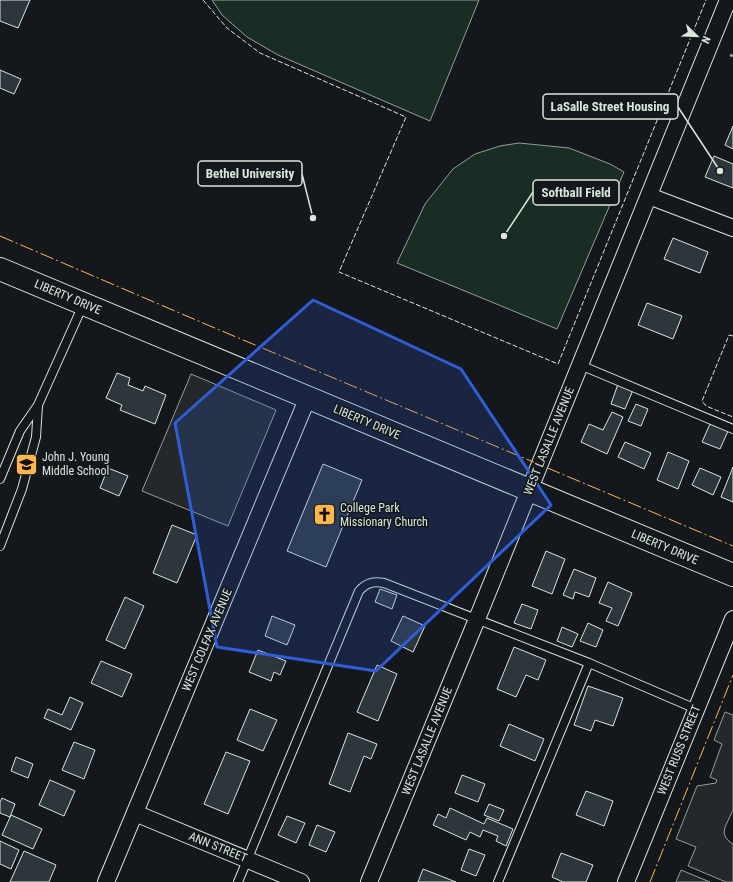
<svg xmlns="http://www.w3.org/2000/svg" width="733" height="882" font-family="'Roboto Condensed',sans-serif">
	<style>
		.green { fill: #1a2d24; stroke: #939e99 }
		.parking { fill: #24282b; stroke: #939e99 }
		.building { fill: #2c363c; stroke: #d8e6dc }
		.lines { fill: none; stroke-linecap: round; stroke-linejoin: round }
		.lane-casing { stroke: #d8e6dc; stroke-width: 10 }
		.street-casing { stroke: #d8e6dc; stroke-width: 18 }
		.secondary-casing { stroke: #d8e6dc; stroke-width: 24 }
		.path { stroke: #9da8a2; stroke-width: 2.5; stroke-dasharray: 3 2; stroke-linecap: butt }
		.lane { stroke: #14181c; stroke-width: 8 }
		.street { stroke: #14181c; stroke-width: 16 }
		.secondary { stroke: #14181c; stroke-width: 22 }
		.fence { stroke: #d8e6dc; stroke-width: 1; stroke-dasharray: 5 2; stroke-linecap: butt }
		.power { stroke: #ffb74d; stroke-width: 1; stroke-dasharray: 14 3 2 3; stroke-linecap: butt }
		.marked { fill: #305dd8; fill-opacity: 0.2; stroke: #305dd8; stroke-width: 3; stroke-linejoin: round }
		.labels { text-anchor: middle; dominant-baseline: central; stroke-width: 3; stroke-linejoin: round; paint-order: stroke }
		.street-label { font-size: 12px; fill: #d8e6dc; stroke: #14181c }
		.poi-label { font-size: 12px; fill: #d8e6dc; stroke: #14181c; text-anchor: start }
		.leader { fill: none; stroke: #d8e6dc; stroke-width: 1.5 }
		.callout-dot { fill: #d8e6dc; stroke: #14181c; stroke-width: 1.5 }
		.callout { fill: #14181c; stroke: #d8e6dc; stroke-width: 1.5 }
		.callout-label { font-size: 13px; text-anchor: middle; font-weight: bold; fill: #d8e6dc }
	</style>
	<rect width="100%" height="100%" fill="#14181c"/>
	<!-- green -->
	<g class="green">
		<polygon points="212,0 479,0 430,121 278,55 247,37 222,15"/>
		<polygon points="519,143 569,148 610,164 624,172 557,329 397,263 425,204 453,169 475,154 500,146"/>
	</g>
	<!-- parking -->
	<g class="parking">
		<polygon points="191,374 276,410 228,526 142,491"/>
		<polygon points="725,712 733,715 733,810 725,827 724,833 726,838 730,842 733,844 733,882 726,882 688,866 696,847 676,839 697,786 716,783 717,780 710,777 722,744 714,740"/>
		<polygon points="681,870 710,882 676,882"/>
	</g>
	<!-- building -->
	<g class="building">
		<polygon points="0,0 30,0 18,28 0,21"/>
		<polygon points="0,70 21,79 14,94 0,88"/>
		<polygon points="733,126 733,149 725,145"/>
		<polygon points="714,156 733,164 733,188 705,177"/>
		<polygon points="673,238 708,252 700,273 664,259"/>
		<polygon points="647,303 682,316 673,339 638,325"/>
		<polygon points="117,373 130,378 128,385 143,391 145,386 166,395 155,424 120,410 122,405 106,398"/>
		<polygon points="618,384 633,390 625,409 611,404"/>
		<polygon points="636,404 648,409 641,426 628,421"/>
		<polygon points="612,412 623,417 607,454 581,442 589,424 603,430"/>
		<polygon points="710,424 728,431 720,449 702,442"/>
		<polygon points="625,442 651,453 644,469 618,457"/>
		<polygon points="668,452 689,461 678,489 657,480"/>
		<polygon points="323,464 362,480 326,567 287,551"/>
		<polygon points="733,467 733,502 721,497"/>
		<polygon points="108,468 128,476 119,496 100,488"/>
		<polygon points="700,468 721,477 713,495 692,485"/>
		<polygon points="172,525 197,535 177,583 153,573"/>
		<polygon points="546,551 565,559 552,594 532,586"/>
		<polygon points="574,569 596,578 589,597 575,592 573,599 563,595"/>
		<polygon points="608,582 632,593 618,626 606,621 612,608 599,603"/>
		<polygon points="380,589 397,595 392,609 375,602"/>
		<polygon points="125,597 144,606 125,649 106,640"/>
		<polygon points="522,604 538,610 531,629 514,623"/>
		<polygon points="272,616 295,625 287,645 265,636"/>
		<polygon points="403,616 425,626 413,652 391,641"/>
		<polygon points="588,623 603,630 596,647 580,641"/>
		<polygon points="562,627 578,634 572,647 557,641"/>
		<polygon points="514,647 546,660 538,680 526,675 516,697 497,689"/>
		<polygon points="258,650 286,661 280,675 274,672 271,681 249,672"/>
		<polygon points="101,661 132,674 122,697 91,683"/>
		<polygon points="377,665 397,674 378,721 357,712"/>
		<polygon points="588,686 623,698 613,726 595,720 591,731 574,725"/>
		<polygon points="70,697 83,703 71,730 44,718 48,709 62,715"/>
		<polygon points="250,709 277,720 263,751 237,740"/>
		<polygon points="509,724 544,739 535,761 500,746"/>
		<polygon points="348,733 377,744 371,759 364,756 350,792 329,784"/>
		<polygon points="74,742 95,750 84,779 62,770"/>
		<polygon points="226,752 250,761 228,814 204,804"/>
		<polygon points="16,757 33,764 28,778 11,771"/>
		<polygon points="462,775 485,784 478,802 455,793"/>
		<polygon points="50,780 75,791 64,816 39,805"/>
		<polygon points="586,791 613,801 604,826 576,815"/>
		<polygon points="2,798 15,804 10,817 0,813 0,802"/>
		<polygon points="489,804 504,810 499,821 484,815"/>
		<polygon points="450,808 484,824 487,818 513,829 506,846 496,841 498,836 483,830 480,837 470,832 466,840 433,825 438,814 446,818"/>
		<polygon points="11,815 42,829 33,849 2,835"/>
		<polygon points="287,816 305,823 296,843 278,835"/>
		<polygon points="317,825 335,832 326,852 309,845"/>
		<polygon points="0,841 19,850 11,869 0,864"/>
		<polygon points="469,849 485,855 476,876 461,870"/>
		<polygon points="24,851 56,865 49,882 10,882"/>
		<polygon points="561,853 593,865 586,882 563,882 552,877"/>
		<polygon points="423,869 456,882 418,882"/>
	</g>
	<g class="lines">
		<defs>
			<g id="lane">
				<polyline points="580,365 733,429"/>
				<polyline points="0,479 20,431 38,405 83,305"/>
				<polyline points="0,546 22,489 36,437 38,406"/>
				<path d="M238,882L359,591C366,583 373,581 384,583L589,663L696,709"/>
				<polyline points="498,882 589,663"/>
			</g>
			<g id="street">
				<polyline points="649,196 733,228"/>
				<polyline points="135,813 301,882"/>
				<polyline points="106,882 308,397"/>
				<polyline points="369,882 477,619 728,0"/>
				<polyline points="626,882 733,619"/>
			</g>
			<polyline id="secondary" points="0,269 733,575"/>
		</defs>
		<!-- lane casing -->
		<use href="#lane" class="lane-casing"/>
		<!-- street casing -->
		<use href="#street" class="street-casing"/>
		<!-- secondary casing -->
		<use href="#secondary" class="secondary-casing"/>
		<!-- path -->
		<polyline class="path" points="730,55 733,56"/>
		<!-- lane -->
		<use href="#lane" class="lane"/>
		<!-- street -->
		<use href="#street" class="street"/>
		<!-- secondary -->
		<use href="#secondary" class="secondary"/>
		<!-- fence -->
		<g class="fence">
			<polyline points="203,0 227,28 260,53 406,117 339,272 558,364 706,0"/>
			<polyline points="733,336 729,335 702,401 706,406 733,417"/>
		</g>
		<!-- power -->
		<g class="power">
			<polyline points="0,236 210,326 733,546"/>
			<polyline points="650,882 733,675"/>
		</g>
	</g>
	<!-- marked area -->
	<path class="marked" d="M313,300L461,369L551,505L376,671L217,647L175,423Z"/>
	<!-- icons -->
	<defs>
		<symbol id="school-square" viewBox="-11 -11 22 22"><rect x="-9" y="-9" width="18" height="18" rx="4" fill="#ffb74d" stroke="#14181c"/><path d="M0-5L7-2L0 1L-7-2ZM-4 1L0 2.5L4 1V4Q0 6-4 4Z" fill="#111"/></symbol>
		<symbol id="church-square" viewBox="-11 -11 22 22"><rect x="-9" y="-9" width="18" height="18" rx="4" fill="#ffb74d" stroke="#14181c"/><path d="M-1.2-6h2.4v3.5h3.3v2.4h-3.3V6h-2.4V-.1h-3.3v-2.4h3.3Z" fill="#111"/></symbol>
	</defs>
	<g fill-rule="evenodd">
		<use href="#school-square" x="14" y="452" width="25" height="25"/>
		<use href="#church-square" x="312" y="502" width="25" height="25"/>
	</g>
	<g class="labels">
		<!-- street labels -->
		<g class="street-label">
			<text transform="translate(68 297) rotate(23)">LIBERTY DRIVE</text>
			<text transform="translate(367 422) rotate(23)">LIBERTY DRIVE</text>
			<text transform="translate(549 441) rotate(-68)">WEST LASALLE AVENUE</text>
			<text transform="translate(665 547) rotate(23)">LIBERTY DRIVE</text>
			<text transform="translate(207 640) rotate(-67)">WEST COLFAX AVENUE</text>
			<text transform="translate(427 741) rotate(-68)">WEST LASALLE AVENUE</text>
			<text transform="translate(679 750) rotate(-68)">WEST RUSS STREET</text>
			<text transform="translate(218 847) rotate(22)">ANN STREET</text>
		</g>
		<!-- poi labels -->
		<g class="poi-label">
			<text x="42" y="457">John J. Young<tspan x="42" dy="14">Middle School</tspan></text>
			<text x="340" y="508">College Park<tspan x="340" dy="14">Missionary Church</tspan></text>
		</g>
	</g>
	<!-- callouts -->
	<path class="leader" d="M720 171L678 107M313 218L302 174M504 236L533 192"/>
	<g class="callout-dot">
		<circle cx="720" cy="171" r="4"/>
		<circle cx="313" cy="218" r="4"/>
		<circle cx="504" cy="236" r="4"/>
	</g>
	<g class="callout">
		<rect x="543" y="94" width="135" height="25" rx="4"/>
		<rect x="198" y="161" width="104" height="25" rx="4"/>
		<rect x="533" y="180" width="86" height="25" rx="4"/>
	</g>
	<g class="callout-label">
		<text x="610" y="111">LaSalle Street Housing</text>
		<text x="250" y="178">Bethel University</text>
		<text x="576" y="197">Softball Field</text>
	</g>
	<!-- north arrow -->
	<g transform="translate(697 36) rotate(113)" stroke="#14181c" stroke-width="3" paint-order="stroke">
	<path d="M0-3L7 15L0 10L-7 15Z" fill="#d8e6dc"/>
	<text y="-6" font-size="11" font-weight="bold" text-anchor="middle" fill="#d8e6dc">N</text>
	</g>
</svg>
